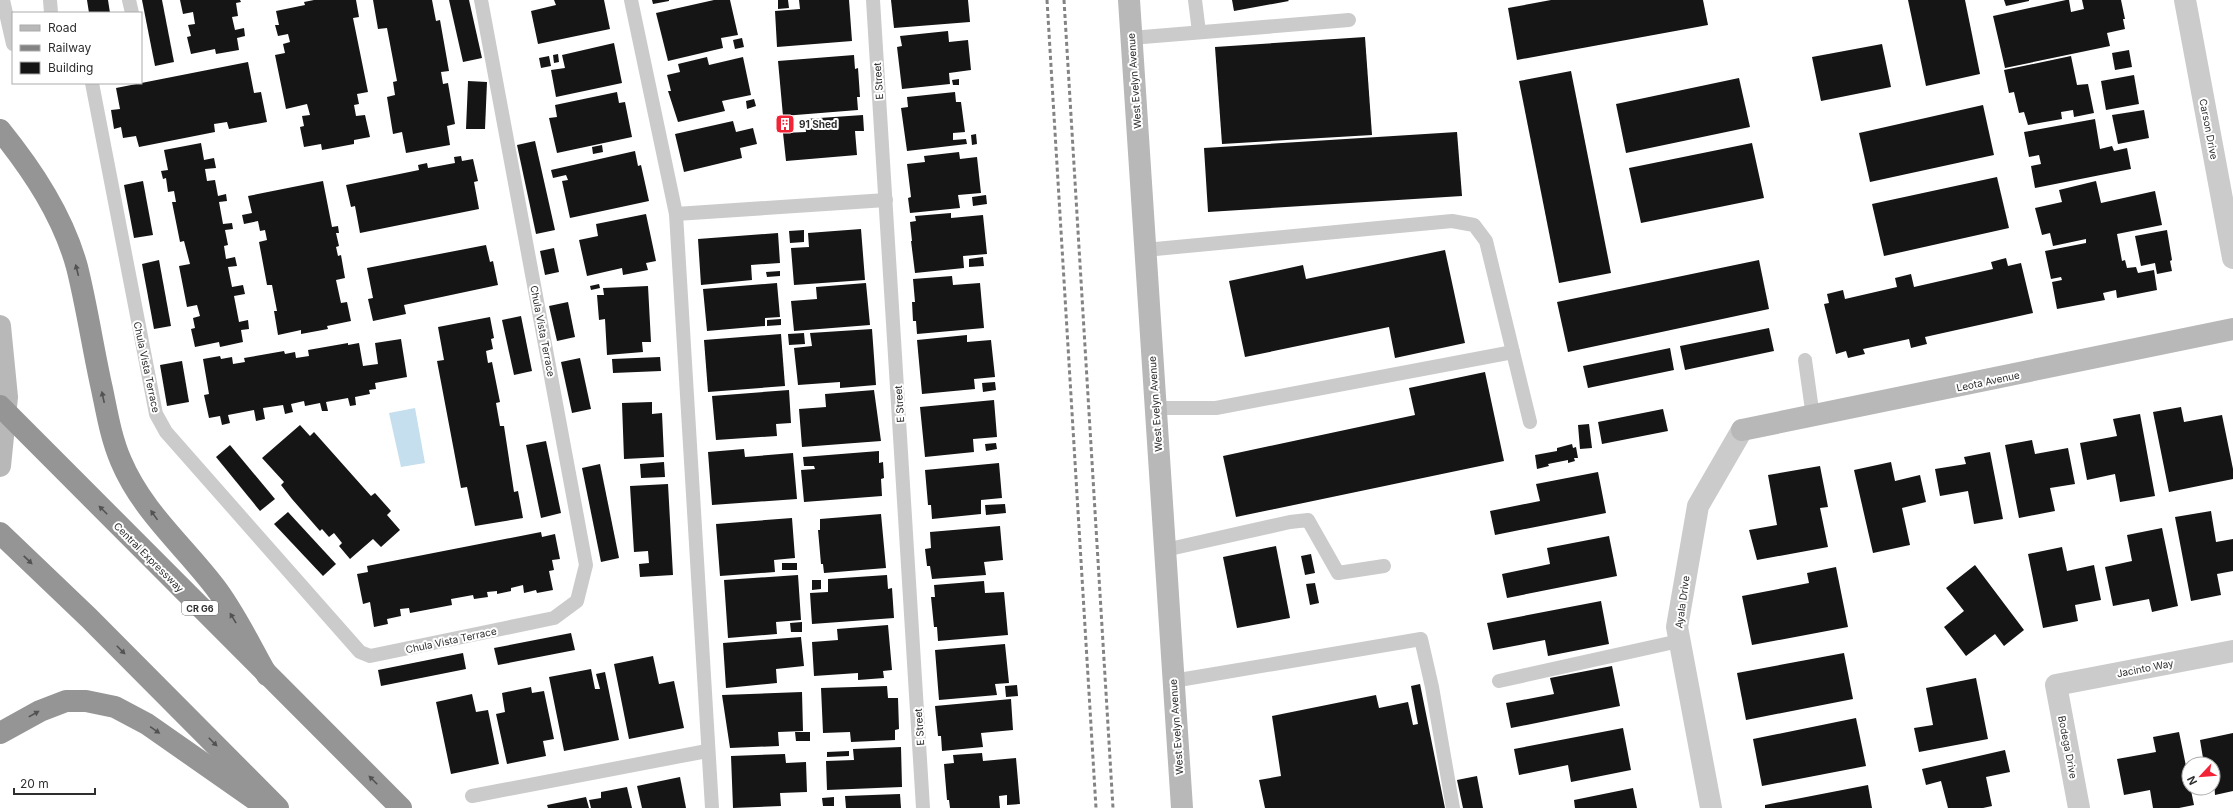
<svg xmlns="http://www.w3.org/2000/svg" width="2233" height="808" font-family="Inter,sans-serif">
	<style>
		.water { fill: #c5dfee }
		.building { fill: #151515 }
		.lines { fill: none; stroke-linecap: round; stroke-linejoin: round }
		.lane { stroke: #cbcbcb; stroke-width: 14 }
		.street { stroke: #cbcbcb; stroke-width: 22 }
		.secondary { stroke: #b8b8b8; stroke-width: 22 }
		.highway { stroke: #959595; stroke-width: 22 }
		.rail { stroke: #838383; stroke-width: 3; stroke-dasharray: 4 3; stroke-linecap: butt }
		.oneway { fill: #525252 }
		.labels { text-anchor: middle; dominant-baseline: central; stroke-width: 4; stroke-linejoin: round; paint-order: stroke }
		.shield { fill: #fff; stroke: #6d6d6d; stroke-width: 1 }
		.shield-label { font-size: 9px; font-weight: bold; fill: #2e2e2e }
		.street-label { font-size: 10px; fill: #2e2e2e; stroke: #fff }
		.poi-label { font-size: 10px; font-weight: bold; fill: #2e2e2e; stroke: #fff; text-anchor: start }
	</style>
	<rect width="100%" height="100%" fill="#fff"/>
	<!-- water -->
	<polygon class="water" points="415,408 425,463 401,467 389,413"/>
	<!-- building -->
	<g class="building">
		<polygon points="87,0 108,0 110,13 89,13"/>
		<polygon points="142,0 162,0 174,62 155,66"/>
		<polygon points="180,0 240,0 241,2 236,3 238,16 232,17 235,30 244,28 245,36 237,38 239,50 216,54 215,49 191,54 187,37 191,36 188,25 195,24 193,12 183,14"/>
		<polygon points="314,0 356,0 359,17 353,18 368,92 357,94 359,104 354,105 356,116 365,115 370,137 354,140 354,144 322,150 321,144 304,147 300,127 304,126 302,116 310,115 307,104 286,109 275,55 285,53 283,44 290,42 288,34 278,36 275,25 279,25 276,11 305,5 304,2"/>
		<polygon points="373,0 432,0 436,21 440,20 449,71 441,72 443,84 448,83 455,124 447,126 450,145 406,153 402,132 393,134 387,97 395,95 393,82 397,81 387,28 378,29"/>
		<polygon points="449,0 469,0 482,58 463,62"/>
		<polygon points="554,0 604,0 610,29 538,44 531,11 556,5"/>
		<polygon points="652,0 669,0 669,1 653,4"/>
		<polygon points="714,0 730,0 738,35 721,38 723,48 668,61 656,13"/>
		<polygon points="778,0 788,0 789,8 778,9"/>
		<polygon points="799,0 849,0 852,41 777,47 775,11 800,9"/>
		<polygon points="891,0 968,0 970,22 894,28"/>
		<polygon points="1232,0 1288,0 1289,1 1234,11"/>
		<polygon points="1551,0 1703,0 1708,25 1517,60 1508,8"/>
		<polygon points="1908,0 1965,0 1980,74 1926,86"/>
		<polygon points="2004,0 2029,0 2029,1 2006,6"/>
		<polygon points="2066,0 2069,0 2071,12 2084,9 2082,0 2121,0 2125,19 2123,19 2125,29 2107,33 2110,46 2005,68 1993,16"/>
		<polygon points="948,31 949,42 968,40 971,70 949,73 950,84 902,89 897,47 902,46 900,36"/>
		<polygon points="1365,37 1372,135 1222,144 1215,47"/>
		<polygon points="742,38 744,47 735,49 733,40"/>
		<polygon points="614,43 622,83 556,97 551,70 565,68 562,55"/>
		<polygon points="1882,44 1891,87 1821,101 1812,57"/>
		<polygon points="2129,50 2132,67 2115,70 2112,53"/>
		<polygon points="558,54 559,62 554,63 553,55"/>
		<polygon points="854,55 855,69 858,68 860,97 857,97 858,110 783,116 778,61"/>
		<polygon points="549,56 551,66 541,68 539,58"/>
		<polygon points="2071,56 2077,85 2088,84 2094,113 2074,117 2073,110 2061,112 2062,119 2028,125 2024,112 2019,113 2014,92 2009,93 2004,70"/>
		<polygon points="707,57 709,65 743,57 751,95 722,101 725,111 678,122 668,91 671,91 667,75 680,72 678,64"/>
		<polygon points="248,62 254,93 261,92 267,122 229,129 227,122 214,124 215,132 139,147 136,136 123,138 121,127 114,129 111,110 120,109 116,88"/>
		<polygon points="1571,71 1611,273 1559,283 1519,81"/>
		<polygon points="2134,75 2139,104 2106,110 2101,81"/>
		<polygon points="1739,78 1750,127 1626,153 1616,104"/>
		<polygon points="959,79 959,85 953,85 952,80"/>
		<polygon points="468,81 487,82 485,129 466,129"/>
		<polygon points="617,92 619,103 625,102 632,137 557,153 549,118 557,117 555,105"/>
		<polygon points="955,92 956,102 961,102 965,132 953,133 953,140 966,139 967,144 907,151 901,108 908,107 907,97"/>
		<polygon points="754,99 756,106 747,109 746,101"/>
		<polygon points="1983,105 1994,155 1870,182 1859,133"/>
		<polygon points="2144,110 2149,138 2118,144 2112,115"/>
		<polygon points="863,115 864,131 855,131 857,155 786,161 783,133 806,132 805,119"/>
		<polygon points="792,118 793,129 778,131 777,119"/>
		<polygon points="2095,119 2100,149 2112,146 2114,151 2127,148 2131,169 2035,188 2031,166 2041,164 2039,155 2029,157 2024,132"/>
		<polygon points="733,121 736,132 753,128 757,144 740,148 742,158 684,172 675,134"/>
		<polygon points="1457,132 1462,196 1208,212 1204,148"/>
		<polygon points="976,134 977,144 972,145 971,135"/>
		<polygon points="535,141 555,230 536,234 517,145"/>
		<polygon points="201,143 204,160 214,158 216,168 205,169 207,181 215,180 218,196 226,194 227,201 219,202 223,224 232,223 233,229 225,230 228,245 224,246 226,259 235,257 237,266 228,267 232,287 243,285 245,294 234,296 239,322 248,320 249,329 241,330 243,342 220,347 219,342 195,347 191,329 195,328 193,318 200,316 197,305 187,307 179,266 190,264 184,241 180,242 172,202 176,202 174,191 168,192 166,178 163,179 161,171 168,170 164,150"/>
		<polygon points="1752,143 1764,198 1641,223 1629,168"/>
		<polygon points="602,145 603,152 593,154 592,147"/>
		<polygon points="635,151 638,166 641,165 649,201 570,218 562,181 568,180 566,175 553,178 551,170"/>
		<polygon points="959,152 960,159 977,157 981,193 958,195 960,208 910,213 908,198 911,197 907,164 925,162 924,156"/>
		<polygon points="461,156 462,161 473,159 478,181 474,182 479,209 360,233 355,206 351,207 346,185 419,170 418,165 427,163 428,168 455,163 454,157"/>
		<polygon points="1997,177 2009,228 1884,256 1872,204"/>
		<polygon points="143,181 153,235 134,238 124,185"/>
		<polygon points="323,181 332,227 338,226 339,233 336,233 339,246 336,247 338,256 341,255 345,278 336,280 341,303 347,302 351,321 327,326 328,329 301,334 301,330 278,335 274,311 277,311 272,285 267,285 259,242 267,240 265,230 260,231 258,221 244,224 242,215 252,213 248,196"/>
		<polygon points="2096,181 2101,203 2155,191 2162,225 2117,234 2122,261 2125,260 2127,268 2136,267 2138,273 2154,270 2157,290 2117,298 2116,290 2103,293 2105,300 2057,309 2052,282 2062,280 2061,277 2051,279 2045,251 2086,243 2086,239 2053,246 2050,233 2042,235 2035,208 2062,202 2059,190"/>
		<polygon points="986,195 987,204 973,206 972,197"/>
		<polygon points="951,213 951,218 983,215 987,254 963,256 964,268 915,273 911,241 912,241 910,222 916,221 915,216"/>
		<polygon points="646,214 656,261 646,263 648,270 623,275 622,268 587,276 579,240 598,236 596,224"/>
		<polygon points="861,229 865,280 794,285 791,248 809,247 808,233"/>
		<polygon points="804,230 804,242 790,243 789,231"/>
		<polygon points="2167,230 2172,260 2170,261 2172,271 2157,274 2155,263 2141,266 2135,236"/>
		<polygon points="778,233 780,263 751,265 752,280 701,285 698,239"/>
		<polygon points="486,245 490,262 493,261 498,285 404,305 406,314 373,321 368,299 373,298 367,268"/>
		<polygon points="554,248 559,272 545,275 540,251"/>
		<polygon points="1445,250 1465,343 1395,358 1389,327 1245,357 1229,281 1303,265 1306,279"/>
		<polygon points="983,257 984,266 969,267 969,259"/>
		<polygon points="2006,258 2008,266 2021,263 2033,313 1925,337 1927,344 1911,348 1909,339 1863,349 1865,354 1848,358 1846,351 1836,354 1824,304 1829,303 1827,294 1843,290 1845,299 1897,287 1895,278 1911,274 1914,287 1993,269 1991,262"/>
		<polygon points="159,260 171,326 154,329 142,264"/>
		<polygon points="1759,260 1769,309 1568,352 1557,302"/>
		<polygon points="780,271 780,276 767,277 766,272"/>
		<polygon points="952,276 953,285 980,283 984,328 917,334 916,321 913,321 912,302 915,302 913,279"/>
		<polygon points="777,283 780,317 765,318 765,326 707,331 703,289"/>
		<polygon points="866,283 870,325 794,331 791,301 817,299 816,287"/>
		<polygon points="599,284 600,288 591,290 590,286"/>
		<polygon points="648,286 651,342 642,342 643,352 607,355 605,319 599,320 597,295 604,295 603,288"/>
		<polygon points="568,302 575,337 557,341 549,306"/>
		<polygon points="521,316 532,371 514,375 502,320"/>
		<polygon points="490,317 494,338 491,339 493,349 486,351 488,363 492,362 500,402 496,403 500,426 504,426 514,492 518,491 523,518 475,526 467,487 461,488 437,361 444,360 438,327"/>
		<polygon points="781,319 781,325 767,326 767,320"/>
		<polygon points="1769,328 1774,351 1685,370 1680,346"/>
		<polygon points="872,329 876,385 840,388 840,382 798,385 794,348 812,346 810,333"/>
		<polygon points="804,333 805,344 789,345 788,334"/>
		<polygon points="781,334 785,386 708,392 704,340"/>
		<polygon points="967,335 967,342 991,340 995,377 974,379 975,389 922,394 917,340"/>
		<polygon points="401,339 407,377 375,383 376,389 369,390 370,394 355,397 356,405 350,406 348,398 326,402 328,411 322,411 320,403 305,406 304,401 291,404 293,412 285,414 283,405 263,408 265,419 256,421 254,410 228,415 230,423 222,425 220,416 209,418 204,395 209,394 203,359 220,356 221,359 232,357 233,364 245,362 244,358 284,351 285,354 295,352 296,358 309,356 308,350 348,343 348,345 359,343 363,366 378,364 375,343"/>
		<polygon points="1670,348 1674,370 1588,388 1583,366"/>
		<polygon points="660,357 661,371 613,373 612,359"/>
		<polygon points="580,358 591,409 572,413 561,362"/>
		<polygon points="182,361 189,402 167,406 160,365"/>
		<polygon points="1485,372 1504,461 1236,517 1223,456 1415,415 1409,388"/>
		<polygon points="995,382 996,390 983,392 982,383"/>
		<polygon points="789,390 791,423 776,424 777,436 716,440 712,396"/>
		<polygon points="874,390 881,441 802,447 799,409 826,407 825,394"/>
		<polygon points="994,400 997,437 973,439 974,452 925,457 920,407"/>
		<polygon points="652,402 652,414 662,413 664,457 624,459 622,403"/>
		<polygon points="2181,407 2184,422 2222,415 2233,469 2233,479 2169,492 2153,412"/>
		<polygon points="1663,409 1668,431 1602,444 1598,422"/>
		<polygon points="2140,414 2155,496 2120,502 2115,474 2087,480 2080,443 2117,436 2113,419"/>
		<polygon points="1589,424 1592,448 1580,449 1578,425"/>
		<polygon points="300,425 310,436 314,432 371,496 375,493 391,511 387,515 400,530 381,547 373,539 350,559 339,546 342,543 334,533 329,537 322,529 320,531 292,499 281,485 284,482 262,458"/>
		<polygon points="2032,440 2035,454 2068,448 2075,484 2050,488 2055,511 2019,518 2005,445"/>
		<polygon points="546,441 561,513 541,518 526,445"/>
		<polygon points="996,443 997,449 986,451 985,444"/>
		<polygon points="1572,444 1573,448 1576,447 1578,458 1574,458 1575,461 1568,463 1568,460 1548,464 1549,466 1537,469 1535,455 1557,451 1557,448"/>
		<polygon points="230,445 275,499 260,511 216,457"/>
		<polygon points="744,449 745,457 793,453 797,499 712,505 708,452"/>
		<polygon points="879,451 879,463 883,462 884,478 881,479 882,496 804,502 801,470 815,469 814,466 804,466 803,457"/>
		<polygon points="1990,452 2003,519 1974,524 1968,491 1940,496 1935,469 1966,464 1964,457"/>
		<polygon points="664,462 665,477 641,478 640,464"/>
		<polygon points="1891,462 1895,481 1920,475 1926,502 1902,508 1910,545 1873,553 1854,470"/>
		<polygon points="999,463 1002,498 981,500 981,514 932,519 931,505 928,505 925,470"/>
		<polygon points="600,464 619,558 601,562 582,468"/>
		<polygon points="1820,466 1828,507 1820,508 1828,547 1757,560 1749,530 1777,525 1768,475"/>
		<polygon points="1598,472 1606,513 1495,535 1490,511 1540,501 1536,484"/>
		<polygon points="668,484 673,575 640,577 639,564 649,563 648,551 634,552 630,486"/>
		<polygon points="1005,504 1006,513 986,515 985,505"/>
		<polygon points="2211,511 2216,542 2233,539 2233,571 2217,574 2221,595 2191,601 2175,517"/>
		<polygon points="288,512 336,564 323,576 274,524"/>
		<polygon points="881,514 886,568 824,573 823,564 821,564 818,530 820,530 820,519"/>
		<polygon points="792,518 795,558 774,560 775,572 720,576 716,524"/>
		<polygon points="1000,526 1003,560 984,562 986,575 932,579 930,566 927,566 925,549 931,548 930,532"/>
		<polygon points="2162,528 2178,606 2152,612 2149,599 2113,606 2105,567 2132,561 2127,535"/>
		<polygon points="541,532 542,537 555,534 560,559 552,560 554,570 549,571 553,590 537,593 536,590 524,593 523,585 511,588 511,591 497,594 497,591 487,592 488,597 474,599 473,595 451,599 452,605 410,613 409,608 400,609 401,616 387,619 388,624 374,627 370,602 363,604 357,574 368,572 367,566"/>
		<polygon points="1609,536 1617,576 1507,598 1502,574 1550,564 1547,548"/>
		<polygon points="1276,546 1290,618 1237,628 1223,557"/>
		<polygon points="2062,547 2067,571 2094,565 2101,600 2075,605 2078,621 2043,628 2028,554"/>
		<polygon points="1311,554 1315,573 1305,575 1301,556"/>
		<rect x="782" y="563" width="15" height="7"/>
		<polygon points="1975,565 2024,630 2004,646 1995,634 1966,656 1944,627 1964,611 1946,588"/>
		<polygon points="1836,567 1848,627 1752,645 1742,596 1809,583 1807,573"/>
		<polygon points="798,575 801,620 776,622 777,634 728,638 724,580"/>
		<polygon points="887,575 888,589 892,588 894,618 812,624 810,593 828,592 828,579"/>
		<polygon points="812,580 821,580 821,589 812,590"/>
		<polygon points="984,581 985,593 1004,592 1008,635 938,641 937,627 934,627 931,597 935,597 934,585"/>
		<polygon points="1315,583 1319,603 1310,605 1306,584"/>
		<polygon points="1601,601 1609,644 1548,656 1545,640 1493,650 1487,623"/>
		<polygon points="802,622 802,632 791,632 790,623"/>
		<polygon points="888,625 892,670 883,671 884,678 858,680 858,673 814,676 812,642 838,640 837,629"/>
		<polygon points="571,633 575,650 498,665 494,648"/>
		<polygon points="801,637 804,666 776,669 777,683 726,688 723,643"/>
		<polygon points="1005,644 1009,683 995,684 997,695 939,700 935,650"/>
		<polygon points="463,653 466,669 381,686 378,670"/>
		<polygon points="1844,653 1853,699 1746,720 1737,673"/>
		<polygon points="653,656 659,684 674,681 684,728 629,739 614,664"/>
		<polygon points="1612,666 1620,706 1511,728 1506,703 1554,694 1550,678"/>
		<polygon points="591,669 595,689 600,689 596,674 605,672 619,740 564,751 549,677"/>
		<polygon points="1976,678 1988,739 1919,752 1914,728 1933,725 1926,688"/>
		<polygon points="1420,684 1445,808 1265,808 1259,780 1281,776 1272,716 1376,695 1379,708 1408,702 1413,725 1418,724 1411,686"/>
		<polygon points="1017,685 1018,696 1006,697 1005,686"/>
		<polygon points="887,686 888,698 898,698 899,729 895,730 895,740 851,742 850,732 823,733 821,688"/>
		<polygon points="531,687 532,693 544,691 554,739 543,741 546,756 507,764 496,714 505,712 502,693"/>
		<polygon points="802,692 803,731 778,732 779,746 730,748 722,695"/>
		<polygon points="472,694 476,712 488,710 499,764 451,774 436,702"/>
		<polygon points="1011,699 1013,730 981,733 983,747 942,751 941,736 938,736 935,706"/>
		<polygon points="1856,718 1866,766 1762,786 1753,739"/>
		<polygon points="1623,728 1631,770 1571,782 1568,765 1519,775 1514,749"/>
		<polygon points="795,732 810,732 810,741 796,741"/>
		<polygon points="2179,732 2194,805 2179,808 2153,808 2150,790 2124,795 2117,759 2156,752 2153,737"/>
		<polygon points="2233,733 2233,791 2215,795 2213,764 2204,764 2200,740"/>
		<polygon points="901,747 902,787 827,790 826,761 854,760 853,749"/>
		<polygon points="2005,750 2010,772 1986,777 1992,806 1983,808 1948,808 1941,781 1926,785 1922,769"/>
		<polygon points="849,751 849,756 827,757 827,752"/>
		<polygon points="982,753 983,761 1016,758 1020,804 1007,805 1007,795 999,796 1000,808 950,808 949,800 947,800 944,764 954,763 953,755"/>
		<polygon points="785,754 786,763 806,762 807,792 780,793 781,806 733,808 731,756"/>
		<polygon points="1477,776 1483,808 1463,808 1457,780"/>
		<polygon points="680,777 686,808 642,808 637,786"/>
		<polygon points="1868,785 1872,808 1765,808 1765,805"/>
		<polygon points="627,787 632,808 591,808 589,800 601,798 601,792"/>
		<polygon points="1633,788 1637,808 1575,808 1574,800"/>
		<polygon points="900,794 901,808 846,808 845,796"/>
		<polygon points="586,797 589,808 548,808 547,805"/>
		<polygon points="834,797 834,806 823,806 822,798"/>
	</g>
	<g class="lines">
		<!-- lane -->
		<g class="lane">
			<polyline points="3,0 13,44"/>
			<polyline points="50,0 51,13"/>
			<polyline points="129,0 132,13"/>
			<polyline points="631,0 676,214 712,808"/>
			<polyline points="873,0 923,808"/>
			<polyline points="1195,0 1199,32"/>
			<polyline points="1131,38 1349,20"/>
			<polyline points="92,83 156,414 166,432 360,652 370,656 554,618 577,601 586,565 481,0"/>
			<polyline points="676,214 886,200"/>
			<polyline points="1145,250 1452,221 1474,225 1486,241 1530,422"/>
			<polyline points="1805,360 1813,417"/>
			<polyline points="1155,408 1216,408 1513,352"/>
			<polyline points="1165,550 1290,522 1308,520 1338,573 1384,566"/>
			<polyline points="1173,681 1421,639 1432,687 1453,808"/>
			<polyline points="1499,681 1679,641"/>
			<polyline points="472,796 707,751"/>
		</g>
		<!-- street -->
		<g class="street">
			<polyline points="2185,0 2233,258"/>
			<polyline points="1711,808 1677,627 1698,506 1742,430"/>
			<polyline points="2079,808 2056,685 2233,651"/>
		</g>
		<!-- secondary -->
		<g class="secondary">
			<polyline points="1129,0 1182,808"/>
			<polyline points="0,326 7,397 0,466"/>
			<polyline points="1742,430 2233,329"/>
		</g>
		<!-- highway -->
		<g class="highway">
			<path d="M0,130C33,171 63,216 77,267C87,307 93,349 102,389C107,413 111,438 121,461C142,511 183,545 215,587C235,613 251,647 267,675"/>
			<polyline points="0,406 401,808"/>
			<polyline points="0,533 89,618 278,808"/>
			<polyline points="0,733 40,711 66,701 86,701 115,707 147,724 260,803"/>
		</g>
		<!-- rail -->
		<g class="rail">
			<polyline points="1047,0 1096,808"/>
			<polyline points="1064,0 1113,808"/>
		</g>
	</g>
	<!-- one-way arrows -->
	<defs><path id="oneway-solid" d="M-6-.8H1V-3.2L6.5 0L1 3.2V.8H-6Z"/></defs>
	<g class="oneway">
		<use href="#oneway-solid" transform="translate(77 270) rotate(-104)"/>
		<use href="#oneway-solid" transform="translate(103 397) rotate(-102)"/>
		<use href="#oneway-solid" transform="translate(103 510) rotate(-135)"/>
		<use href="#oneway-solid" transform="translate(154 515) rotate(-126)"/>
		<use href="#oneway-solid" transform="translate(28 560) rotate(44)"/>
		<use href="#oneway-solid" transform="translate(233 618) rotate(-121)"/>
		<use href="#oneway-solid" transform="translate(121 650) rotate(45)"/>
		<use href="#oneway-solid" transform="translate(34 714) rotate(-29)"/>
		<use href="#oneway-solid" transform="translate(155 730) rotate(35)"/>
		<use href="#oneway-solid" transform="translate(213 742) rotate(45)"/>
		<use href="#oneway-solid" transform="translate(373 780) rotate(-135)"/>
	</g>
	<!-- icons -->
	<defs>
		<symbol id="building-square" viewBox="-11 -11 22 22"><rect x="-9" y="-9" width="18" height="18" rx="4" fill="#f22336" stroke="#fff"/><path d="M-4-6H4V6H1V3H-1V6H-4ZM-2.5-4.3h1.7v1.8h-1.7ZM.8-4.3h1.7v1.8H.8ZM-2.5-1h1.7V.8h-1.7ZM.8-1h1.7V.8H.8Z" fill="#fff"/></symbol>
	</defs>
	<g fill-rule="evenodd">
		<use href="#building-square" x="774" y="113" width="22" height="22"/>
	</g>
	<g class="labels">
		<!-- shield labels -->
		<rect class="shield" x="182" y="601" width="36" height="14" rx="3"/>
		<g class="shield-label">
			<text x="200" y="608">CR G6</text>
		</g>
		<!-- street labels -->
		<g class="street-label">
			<text transform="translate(878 81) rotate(-94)">E Street</text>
			<text transform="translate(1134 81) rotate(-94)">West Evelyn Avenue</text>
			<text transform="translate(2209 129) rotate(79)">Carson Drive</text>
			<text transform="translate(543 331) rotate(79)">Chula Vista Terrace</text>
			<text transform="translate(147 367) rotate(78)">Chula Vista Terrace</text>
			<text transform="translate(1988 381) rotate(-12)">Leota Avenue</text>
			<text transform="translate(899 404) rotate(-94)">E Street</text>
			<text transform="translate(1155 404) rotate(-94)">West Evelyn Avenue</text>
			<text transform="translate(149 557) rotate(45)">Central Expressway</text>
			<text transform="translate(1682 602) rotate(-82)">Ayala Drive</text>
			<text transform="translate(451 640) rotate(-12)">Chula Vista Terrace</text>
			<text transform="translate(2145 668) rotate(-11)">Jacinto Way</text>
			<text transform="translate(919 727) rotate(-94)">E Street</text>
			<text transform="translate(1176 727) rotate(-94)">West Evelyn Avenue</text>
			<text transform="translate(2068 747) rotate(79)">Bodega Drive</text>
		</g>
		<!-- poi labels -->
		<g class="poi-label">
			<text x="799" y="124">91 Shed</text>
		</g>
	</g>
	<!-- legend -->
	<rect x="12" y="12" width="130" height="72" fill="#ffffff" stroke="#ababab"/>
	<rect x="20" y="25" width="20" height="6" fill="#b8b8b8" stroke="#ababab"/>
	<text x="48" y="32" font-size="12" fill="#2e2e2e">Road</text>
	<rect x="20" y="45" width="20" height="6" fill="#838383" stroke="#ababab"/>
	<text x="48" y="52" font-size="12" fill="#2e2e2e">Railway</text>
	<rect x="20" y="62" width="20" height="12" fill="#151515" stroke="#ababab"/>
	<text x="48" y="72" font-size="12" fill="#2e2e2e">Building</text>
	<!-- north arrow -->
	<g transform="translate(2201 776) rotate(244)"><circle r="19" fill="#ffffff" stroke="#ababab"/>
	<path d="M0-3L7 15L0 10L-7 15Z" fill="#f22336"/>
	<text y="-6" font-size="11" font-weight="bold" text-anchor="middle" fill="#2e2e2e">N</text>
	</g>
	<!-- scale -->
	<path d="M14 788v6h81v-6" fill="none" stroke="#2e2e2e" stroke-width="2"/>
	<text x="20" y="788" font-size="12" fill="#2e2e2e" stroke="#ffffff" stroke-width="3" paint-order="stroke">20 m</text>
</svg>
